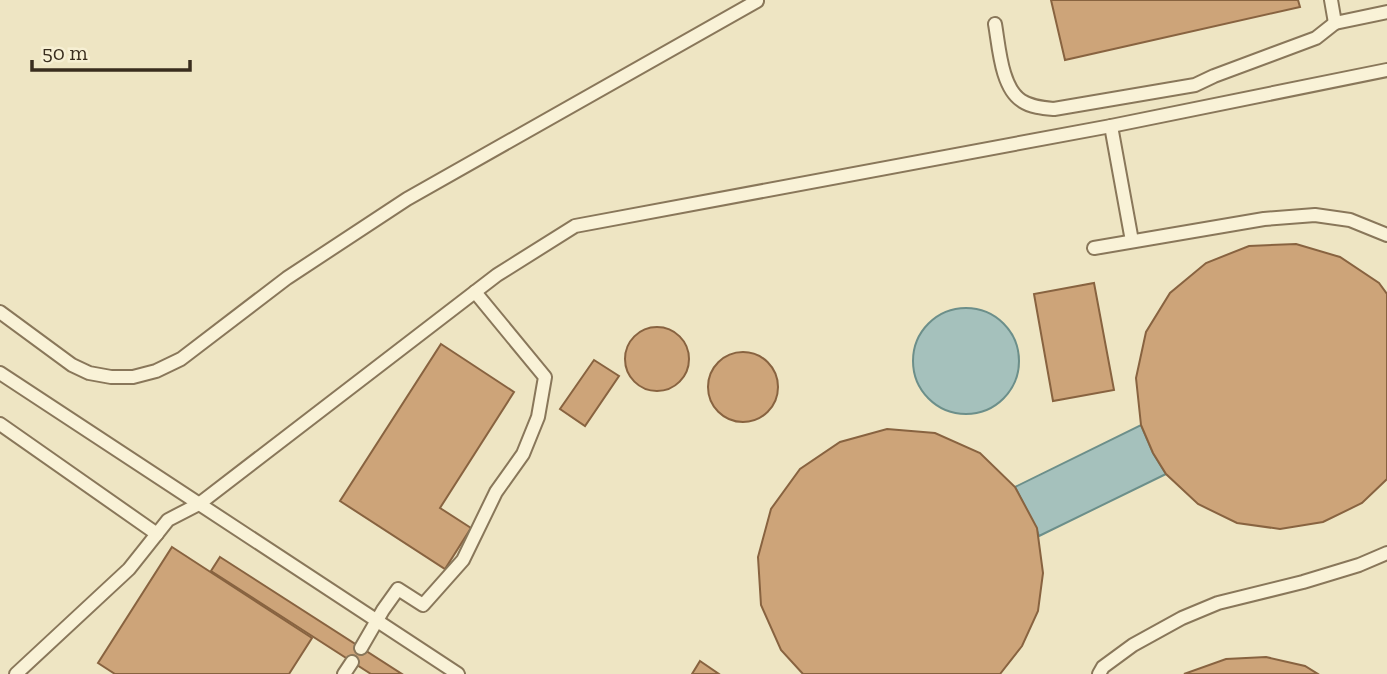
<svg xmlns="http://www.w3.org/2000/svg" width="1387" height="674" font-family="'Zilla Slab',serif">
	<style>
		.water { fill: #a5c1bc; stroke: #6c8f8a; stroke-width: 2 }
		.building { fill: #cda479; stroke: #886340; stroke-width: 2 }
		.lines { fill: none; stroke-linecap: round; stroke-linejoin: round }
		.lane-casing { stroke: #89775a; stroke-width: 16 }
		.lane { stroke: #f9f2d7; stroke-width: 12 }
	</style>
	<rect width="100%" height="100%" fill="#eee5c3"/>
	<!-- water -->
	<g class="water">
		<circle cx="966" cy="361" r="53"/>
		<polygon points="1141,425 1153,453 1166,474 1039,536 1036,528 1015,487"/>
	</g>
	<!-- building -->
	<g class="building">
		<polygon points="1051,0 1298,0 1300,7 1065,60"/>
		<polygon points="1296,244 1340,257 1379,283 1387,294 1387,479 1362,503 1323,522 1280,529 1237,523 1198,504 1166,474 1153,453 1141,425 1136,378 1146,332 1170,293 1206,263 1249,246"/>
		<polygon points="1094,283 1114,390 1053,401 1034,294"/>
		<circle cx="657" cy="359" r="32"/>
		<polygon points="441,344 514,392 440,508 471,528 445,569 340,501"/>
		<circle cx="743" cy="387" r="35"/>
		<polygon points="594,360 619,376 585,426 560,409"/>
		<polygon points="887,429 935,433 980,453 1015,487 1037,528 1043,573 1038,611 1022,646 1000,674 803,674 781,650 761,605 758,557 771,509 800,469 840,442"/>
		<polygon points="172,547 312,638 289,674 115,674 98,663"/>
		<polygon points="220,557 402,674 371,674 211,571"/>
		<polygon points="1266,657 1305,666 1318,674 1184,674 1226,659"/>
		<polygon points="700,661 719,674 692,674"/>
	</g>
	<g class="lines">
		<defs>
			<g id="lane">
				<polyline points="1331,0 1335,23 1387,12"/>
				<path d="M995,24C999,46 1001,88 1022,101C1031,107 1043,108 1054,109L1195,85L1214,76L1316,38L1335,23"/>
				<polyline points="1111,126 1132,241"/>
				<polyline points="1094,248 1264,219 1315,215 1350,220 1387,235"/>
				<polyline points="0,312 72,365 89,373 111,377 133,377 156,371 181,359 287,278 407,199 757,1"/>
				<polyline points="0,373 458,674"/>
				<polyline points="0,424 157,534"/>
				<polyline points="361,648 383,610 398,589 423,605 463,560 496,492 523,454 538,417 545,377 475,292"/>
				<polyline points="16,674 129,569 168,520 199,504 497,275 575,226 1111,126 1387,70"/>
				<polyline points="344,674 352,662"/>
				<polyline points="1099,674 1103,667 1133,645 1182,618 1218,603 1303,582 1359,565 1387,553"/>
			</g>
		</defs>
		<!-- lane casing -->
		<use href="#lane" class="lane-casing"/>
		<!-- lane -->
		<use href="#lane" class="lane"/>
	</g>
	<!-- scale -->
	<path d="M32 60v10h158v-10" fill="none" stroke="#392d1e" stroke-width="3.5"/>
	<text x="42" y="60" font-size="21" fill="#392d1e" stroke="#f6efd3" stroke-width="5" paint-order="stroke">50 m</text>
</svg>
